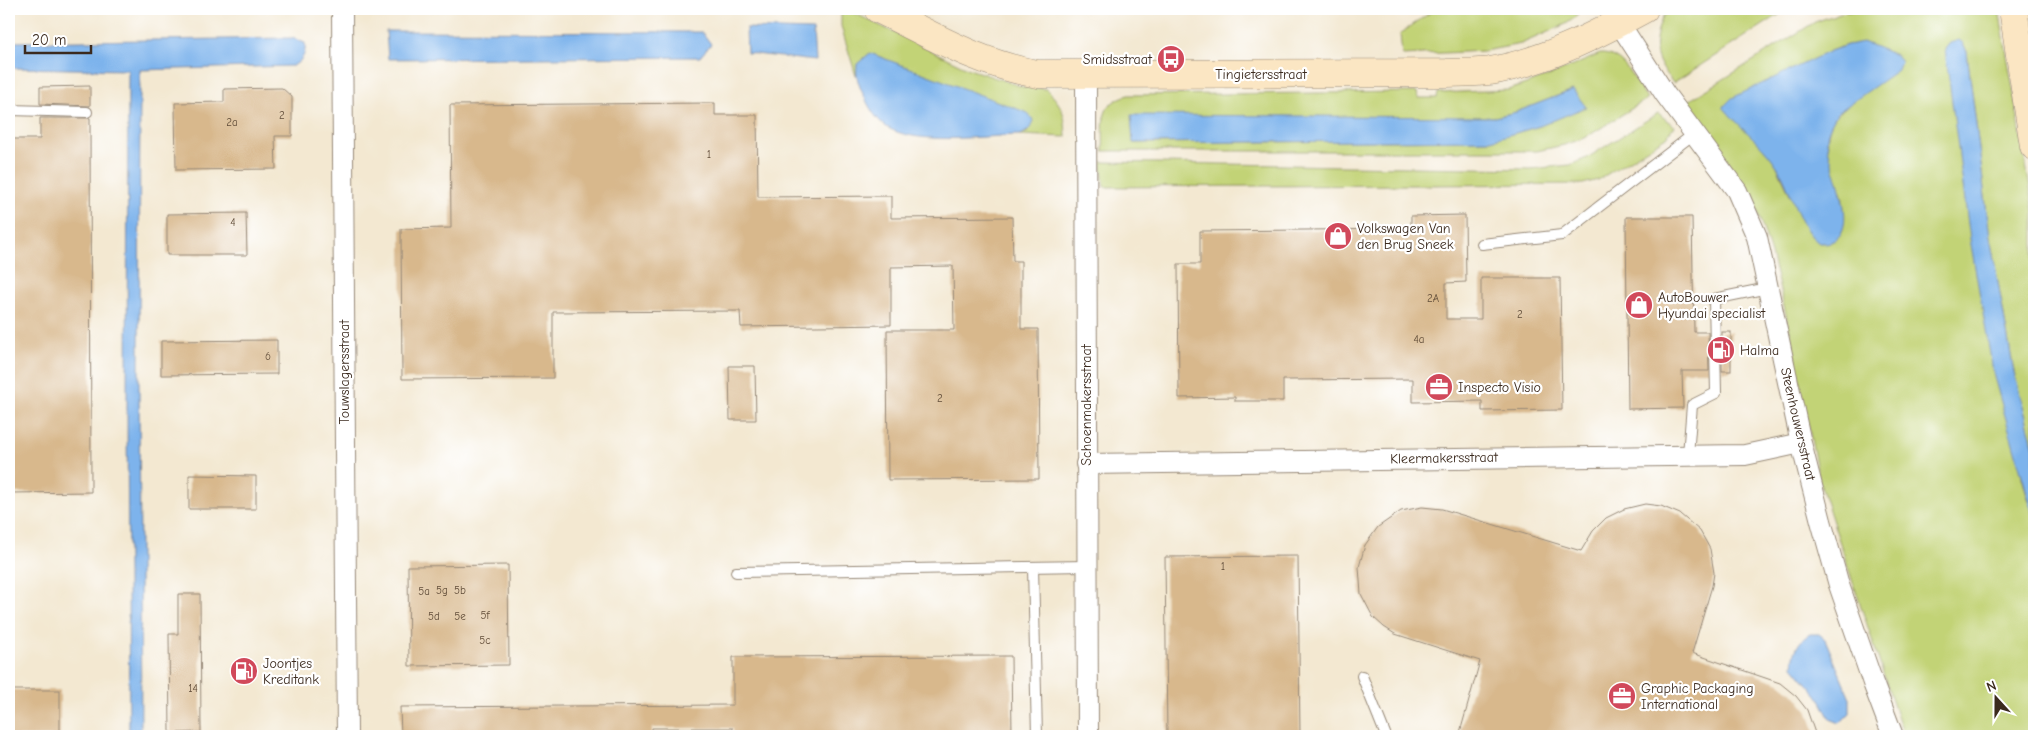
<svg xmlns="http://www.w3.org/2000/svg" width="2043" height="745" font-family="'Comic Neue',sans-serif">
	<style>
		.green { fill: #c2d376; stroke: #7e7e4a; fill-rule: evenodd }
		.water { fill: #7db3ec; stroke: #5c6e85 }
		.building { fill: #d8b88c }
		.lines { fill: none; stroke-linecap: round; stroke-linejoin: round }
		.lane-casing { stroke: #978978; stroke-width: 12 }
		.street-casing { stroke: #978978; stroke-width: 22 }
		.secondary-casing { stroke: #978978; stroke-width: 29 }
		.lane { stroke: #fff; stroke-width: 10 }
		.street { stroke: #fff; stroke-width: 20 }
		.secondary { stroke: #fbe6c3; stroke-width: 28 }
		.labels { text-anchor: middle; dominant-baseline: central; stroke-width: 4.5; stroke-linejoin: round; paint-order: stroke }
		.number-label { font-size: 11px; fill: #624e3a }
		.poi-label { font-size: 14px; fill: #3b2a1e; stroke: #fff; text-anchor: start }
		.street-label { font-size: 14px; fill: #3b2a1e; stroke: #fff }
	</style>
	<rect width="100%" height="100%" fill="#fff"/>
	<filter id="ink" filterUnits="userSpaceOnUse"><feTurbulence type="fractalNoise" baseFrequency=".02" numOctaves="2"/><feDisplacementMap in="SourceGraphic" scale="10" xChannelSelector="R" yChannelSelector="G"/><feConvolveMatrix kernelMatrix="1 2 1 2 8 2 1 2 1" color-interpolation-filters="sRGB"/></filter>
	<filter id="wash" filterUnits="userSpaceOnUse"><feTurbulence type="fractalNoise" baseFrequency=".0096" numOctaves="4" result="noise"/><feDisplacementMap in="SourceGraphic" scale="20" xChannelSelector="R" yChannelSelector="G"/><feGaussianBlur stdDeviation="1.12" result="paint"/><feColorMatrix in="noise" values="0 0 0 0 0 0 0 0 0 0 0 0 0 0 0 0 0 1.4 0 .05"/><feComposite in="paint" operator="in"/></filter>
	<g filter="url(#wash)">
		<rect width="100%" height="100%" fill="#f3e8d1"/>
		<!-- green -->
		<g class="green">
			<path d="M841,9L854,13L969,69L1023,87L1046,89C1063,106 1065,113 1066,137L1019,135L1028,132L857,64L856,76L841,26Z"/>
			<polygon points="1435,9 1580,9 1576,17 1566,24 1521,44 1484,51 1402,55 1400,34"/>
			<path d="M1676,9H1788L1673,83C1653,57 1651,46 1663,16Z"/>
			<path d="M1869,9H1999L2034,211V448L2014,372L1990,237L1967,52L1963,43L2022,478L2034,518V736H1904L1819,480L1790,331L1771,254L1758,213L1750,193L1687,102L1815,22L1840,13ZM1863,43C1858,62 1855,84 1847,103C1845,110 1835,114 1831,124C1821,148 1836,176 1843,199L1813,238L1801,218L1773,158L1757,141L1830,51L1847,45Z"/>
			<path d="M1600,54C1624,53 1635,82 1647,99L1585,138L1564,145L1537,151H1103C1105,124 1096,105 1128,95L1417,92L1418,98H1437L1438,93L1509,90L1554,74ZM1573,90L1540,126L1490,140L1134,143L1424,118L1495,117L1516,112Z"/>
			<polygon points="1658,113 1674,126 1666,137 1598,180 1583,184 1104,187 1101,162 1531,169 1570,165 1587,158"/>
		</g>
		<!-- water -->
		<g class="water">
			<polygon points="746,28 813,30 815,61 747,53"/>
			<polygon points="386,31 702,32 711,44 700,57 388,59"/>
			<path d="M292,38L305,43C306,54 303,60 293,66L140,70L139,378L141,736H129L127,412L128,70L10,68L9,42Z"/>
			<polygon points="1959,40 1963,43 1967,52 1990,237 2014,372 2034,448 2034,518 1994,377 1970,239 1945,49 1950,43"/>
			<path d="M1863,42L1896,55L1901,61L1898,70L1837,113C1833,121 1827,130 1827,139C1827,163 1864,228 1831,242C1828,243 1823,243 1819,243C1800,229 1793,198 1783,177C1769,147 1743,132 1723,107L1732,98L1830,51L1847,45Z"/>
			<path d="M870,53L1028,113L1033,120C1031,129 1028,132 1019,135C984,136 921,145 890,129C879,123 871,111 866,100C860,88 855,78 857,64Z"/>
			<polygon points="1573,90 1586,107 1540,126 1491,140 1133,143 1131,115 1495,117 1516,112"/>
			<path d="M1810,634H1819L1825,639L1850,698V713L1840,723L1830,719L1818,696L1793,666C1794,651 1797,642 1810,634Z"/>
		</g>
		<g id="blocks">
			<!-- building -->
			<g class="building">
				<polygon points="90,86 90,106 40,104 40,87"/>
				<polygon points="282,88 292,97 292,136 275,136 276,169 176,170 175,103 224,102 224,89"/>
				<polygon points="715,103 715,115 757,115 758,197 891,196 891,218 1012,217 1013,261 1021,261 1021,329 1038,329 1039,479 888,480 887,330 954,330 953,266 891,267 891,325 741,327 740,311 553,312 553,378 402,379 401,229 451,228 450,105"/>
				<polygon points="40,118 90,118 91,492 9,493 9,139 40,139"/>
				<polygon points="246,213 247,255 167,255 167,214"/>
				<polygon points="1465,215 1466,282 1446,283 1446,319 1481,319 1481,278 1560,278 1562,410 1482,411 1482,401 1413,402 1413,379 1283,380 1283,401 1235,401 1235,397 1179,398 1178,264 1200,264 1200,231 1411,229 1411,216"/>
				<polygon points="1626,217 1692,217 1694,332 1708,332 1709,371 1682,371 1683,408 1628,409"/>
				<rect x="1722" y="332" width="9" height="39"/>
				<polygon points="277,340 277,374 161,375 161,341"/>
				<polygon points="729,366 755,366 756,420 730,420"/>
				<polygon points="189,475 256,476 256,509 189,509"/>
				<polygon points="1645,504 1661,506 1680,514 1700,531 1710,549 1714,573 1712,586 1692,653 1780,683 1796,696 1807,710 1816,736 1459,736 1480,661 1395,634 1384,627 1373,617 1361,594 1359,567 1365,545 1378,527 1401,511 1422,507 1442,509 1581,551 1593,531 1606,518 1624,509"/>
				<polygon points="1298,556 1300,736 1167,736 1165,557"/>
				<polygon points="508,565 509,665 409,666 408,566"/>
				<polygon points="178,594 200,594 201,732 170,733 169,634 178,634"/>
				<polygon points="1011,656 1012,736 733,736 733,728 652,728 652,736 401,736 400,707 733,705 733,657"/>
				<rect x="9" y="690" width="51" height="46"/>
			</g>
		</g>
	</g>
	<g filter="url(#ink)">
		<use href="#blocks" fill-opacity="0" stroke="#978978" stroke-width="1"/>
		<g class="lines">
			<defs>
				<g id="lane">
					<polyline points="9,110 87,112"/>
					<polyline points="1482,244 1562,235 1695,133"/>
					<polyline points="1688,455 1692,405 1716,393 1714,299 1768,288"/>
					<polyline points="1033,567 1037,736"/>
					<polyline points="736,572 1087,566"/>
					<polyline points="1362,676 1386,736"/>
				</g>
				<g id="street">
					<polyline points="342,9 347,736"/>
					<polyline points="1610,9 1665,94 1737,191 1757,237 1801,443 1821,521 1839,585 1873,683 1893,736"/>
					<polyline points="1086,74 1088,736"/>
					<polyline points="1086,464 1745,455 1801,443"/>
				</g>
				<g id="secondary">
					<path d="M878,9C930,34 981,65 1038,74L1447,73C1461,72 1476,73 1490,71C1544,62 1596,35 1644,9"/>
					<polyline points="2013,9 2034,146"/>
				</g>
			</defs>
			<!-- lane casing -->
			<use href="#lane" class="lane-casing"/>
			<!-- street casing -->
			<use href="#street" class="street-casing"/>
			<!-- secondary casing -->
			<use href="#secondary" class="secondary-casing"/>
			<!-- lane -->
			<use href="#lane" class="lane"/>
			<!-- street -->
			<use href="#street" class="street"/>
			<!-- secondary -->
			<use href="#secondary" class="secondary"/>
		</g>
	</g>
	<!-- icons -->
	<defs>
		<symbol id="bus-disc" viewBox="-11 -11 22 22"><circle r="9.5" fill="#d1495b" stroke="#fff"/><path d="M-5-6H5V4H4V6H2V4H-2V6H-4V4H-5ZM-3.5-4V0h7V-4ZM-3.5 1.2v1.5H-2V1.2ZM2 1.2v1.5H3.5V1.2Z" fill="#fff"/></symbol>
		<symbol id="shop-disc" viewBox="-11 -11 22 22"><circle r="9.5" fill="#d1495b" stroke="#fff"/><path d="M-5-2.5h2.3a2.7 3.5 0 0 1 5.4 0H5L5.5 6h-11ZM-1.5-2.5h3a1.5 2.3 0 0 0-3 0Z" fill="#fff"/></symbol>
		<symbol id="fuel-disc" viewBox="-11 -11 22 22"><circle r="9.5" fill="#d1495b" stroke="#fff"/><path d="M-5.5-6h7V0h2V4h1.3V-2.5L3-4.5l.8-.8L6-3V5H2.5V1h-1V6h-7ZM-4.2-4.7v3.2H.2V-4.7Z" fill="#fff"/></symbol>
		<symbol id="office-disc" viewBox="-11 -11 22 22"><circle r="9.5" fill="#d1495b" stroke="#fff"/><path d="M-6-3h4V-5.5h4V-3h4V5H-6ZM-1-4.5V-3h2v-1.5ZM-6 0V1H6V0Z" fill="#fff"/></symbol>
	</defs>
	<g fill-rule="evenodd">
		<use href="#bus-disc" x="1155" y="43" width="32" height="32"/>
		<use href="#shop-disc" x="1322" y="220" width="32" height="32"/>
		<use href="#shop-disc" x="1623" y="289" width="32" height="32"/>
		<use href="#fuel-disc" x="1705" y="334" width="32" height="32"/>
		<use href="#office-disc" x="1423" y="371" width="32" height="32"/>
		<use href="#fuel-disc" x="228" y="655" width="32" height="32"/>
		<use href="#office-disc" x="1606" y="680" width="32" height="32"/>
	</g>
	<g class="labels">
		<!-- number labels -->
		<g class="number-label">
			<text x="282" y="115">2</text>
			<text x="232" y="122">2a</text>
			<text x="709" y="154">1</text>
			<text x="233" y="222">4</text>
			<text x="1433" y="298">2A</text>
			<text x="1520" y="314">2</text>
			<text x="1419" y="339">4a</text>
			<text x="268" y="356">6</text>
			<text x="940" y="398">2</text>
			<text x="1223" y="566">1</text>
			<text x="442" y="590">5g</text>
			<text x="460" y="590">5b</text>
			<text x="424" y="591">5a</text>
			<text x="485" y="615">5f</text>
			<text x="434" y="616">5d</text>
			<text x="460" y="616">5e</text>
			<text x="485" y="640">5c</text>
			<text x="193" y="688">14</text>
		</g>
		<!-- poi labels -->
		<g class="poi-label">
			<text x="1152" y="59" text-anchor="end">Smidsstraat</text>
			<text x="1357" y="228">Volkswagen Van<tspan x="1357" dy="16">den Brug Sneek</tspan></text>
			<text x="1658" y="297">AutoBouwer<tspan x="1658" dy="16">Hyundai specialist</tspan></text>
			<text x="1740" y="350">Halma</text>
			<text x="1458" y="387">Inspecto Visio</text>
			<text x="263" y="663">Joontjes<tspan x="263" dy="16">Kreditank</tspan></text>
			<text x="1641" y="688">Graphic Packaging<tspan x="1641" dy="16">International</tspan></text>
		</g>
		<!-- street labels -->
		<g class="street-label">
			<text x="1261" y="74">Tingietersstraat</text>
			<text transform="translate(344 372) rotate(-90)">Touwslagersstraat</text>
			<text transform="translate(1086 405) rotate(-90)">Schoenmakersstraat</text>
			<text transform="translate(1798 424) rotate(77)">Steenhouwersstraat</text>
			<text transform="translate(1444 458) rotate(-1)">Kleermakersstraat</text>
		</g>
	</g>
	<!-- margin -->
	<rect width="2043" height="745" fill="none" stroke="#fff" stroke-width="30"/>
	<!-- north arrow -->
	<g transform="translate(1996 698) rotate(339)" stroke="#ffffff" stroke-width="4" paint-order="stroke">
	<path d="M0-4L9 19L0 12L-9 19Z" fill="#3b2a1e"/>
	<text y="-8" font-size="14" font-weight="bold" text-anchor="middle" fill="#3b2a1e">N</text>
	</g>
	<!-- scale -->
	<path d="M25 45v8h66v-8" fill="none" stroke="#3b2a1e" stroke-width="2.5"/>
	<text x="32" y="45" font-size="15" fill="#3b2a1e" stroke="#ffffff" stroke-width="4" paint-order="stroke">20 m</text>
</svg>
